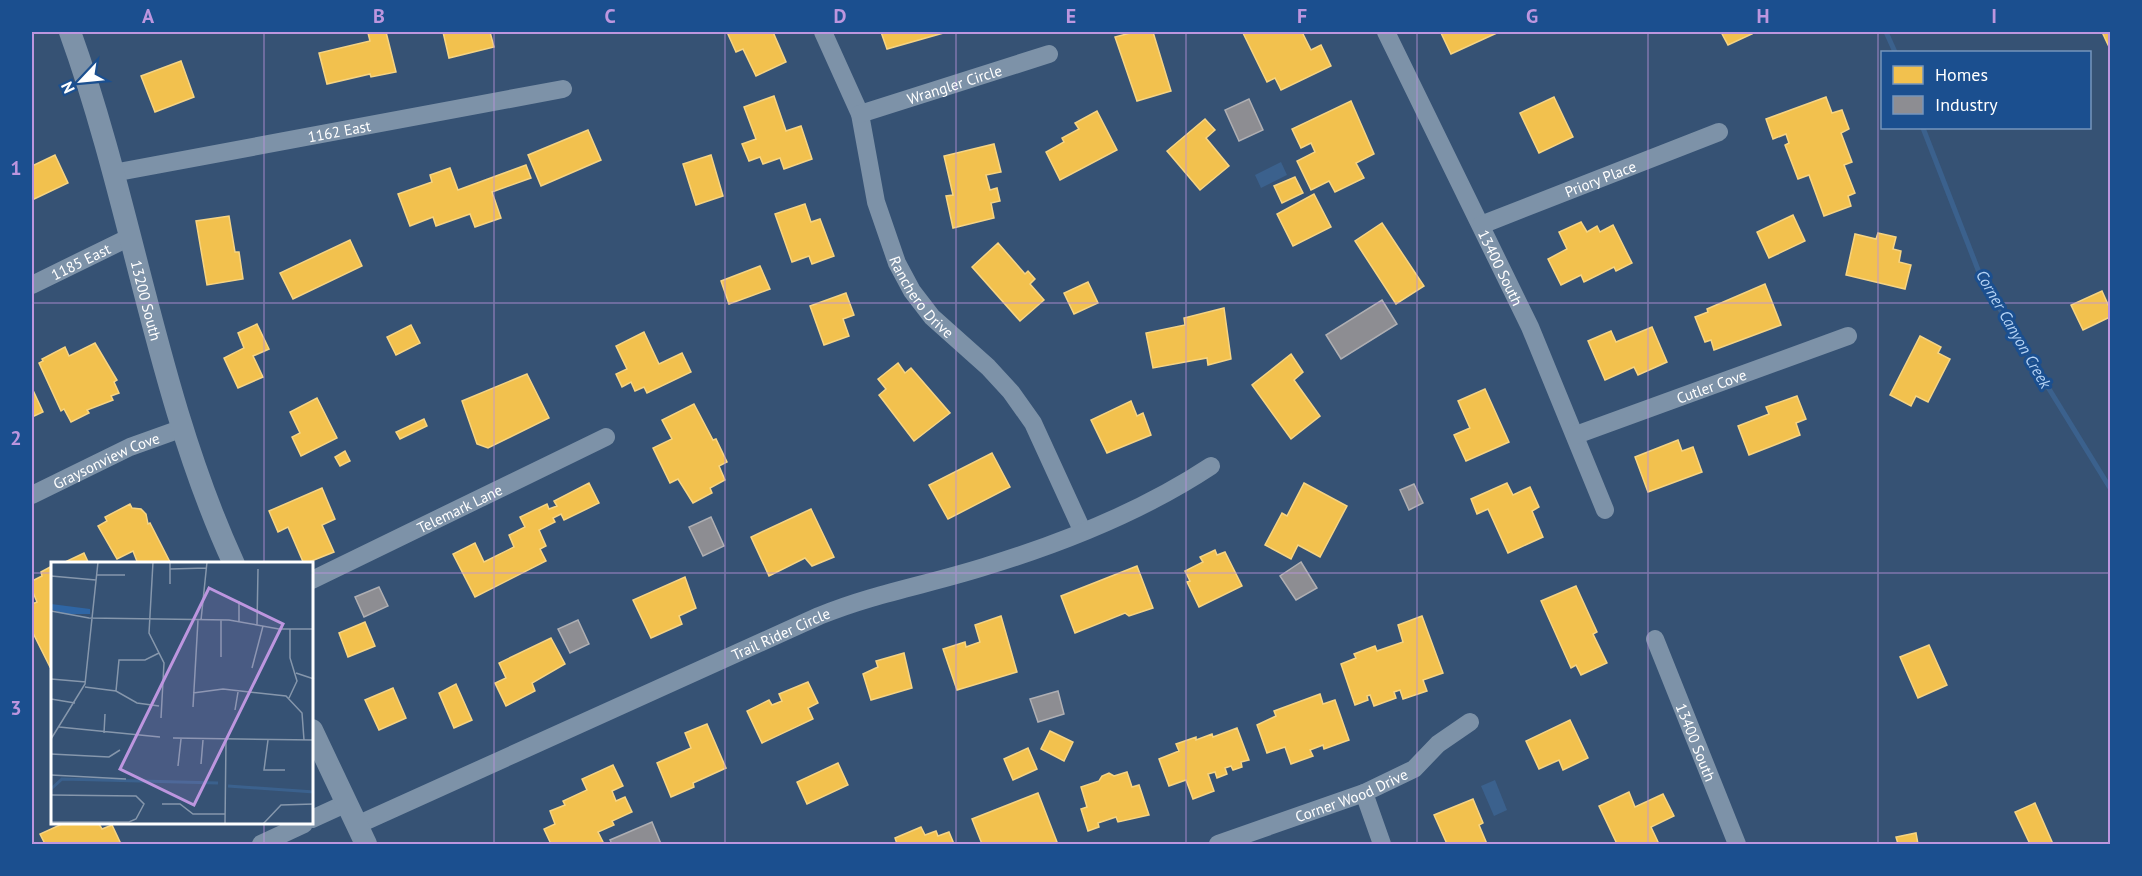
<svg xmlns="http://www.w3.org/2000/svg" width="2142" height="876" font-family="'PT Sans',sans-serif">
	<style>
		.water { fill: #3b618d }
		.homes { fill: #f2c14e; stroke: #f6d483; stroke-width: 1.5 }
		.industry { fill: #8d8d92; stroke: #afafb3; stroke-width: 1.5 }
		.lines { fill: none; stroke-linecap: round; stroke-linejoin: round }
		.stream { stroke: #3b618d; stroke-width: 5 }
		.minor { stroke: #7d92a8; stroke-width: 18 }
		.tertiary { stroke: #7d92a8; stroke-width: 22 }
		.grid { fill: none; stroke: #bd96df; stroke-width: 1.5; stroke-opacity: 0.55 }
		.labels { text-anchor: middle; dominant-baseline: central; stroke-width: 6; stroke-linejoin: round; paint-order: stroke }
		.street-label { font-size: 15px; fill: #fff; stroke: #1b4f8f }
		.water-label { font-size: 16px; font-style: italic; fill: #b5d3f5; stroke: #1b4f8f }
		.inset-river { fill: none; stroke: #3b618d; stroke-width: 3 }
		.inset-road { fill: none; stroke: #8697ac; stroke-width: 1.5 }
		.view { fill: #bd96df; fill-opacity: 0.15; stroke: #bd96df; stroke-width: 3 }
		.inset-edge { fill: none; stroke: #fff; stroke-width: 3 }
		.neatline { fill: none; stroke: #bd96df; stroke-width: 2 }
		.grid-label { font-size: 20px; text-anchor: middle; font-weight: bold; fill: #bd96df }
	</style>
	<rect width="100%" height="100%" fill="#365274"/>
	<!-- water -->
	<g class="water">
		<polygon points="1281,162 1287,175 1261,188 1255,175"/>
		<polygon points="1495,780 1507,810 1494,816 1481,786"/>
	</g>
	<!-- homes -->
	<g class="homes">
		<polygon points="386,32 396,72 371,77 370,74 327,84 319,53 370,41 368,33"/>
		<polygon points="443,32 490,32 494,47 449,58"/>
		<polygon points="727,32 773,32 786,62 756,76 743,49 736,52"/>
		<polygon points="881,32 947,32 887,49"/>
		<polygon points="1134,32 1153,32 1171,91 1137,101 1115,37"/>
		<polygon points="1246,32 1302,32 1311,50 1321,45 1331,66 1281,90 1275,78 1267,82 1243,33"/>
		<polygon points="1445,32 1499,32 1451,54 1441,33"/>
		<polygon points="1721,32 1751,32 1752,34 1728,45"/>
		<polygon points="2102,32 2110,32 2110,49"/>
		<polygon points="181,61 194,97 155,112 141,76"/>
		<polygon points="774,96 786,131 801,126 812,159 784,169 780,158 763,164 760,157 749,161 742,144 756,139 744,107"/>
		<polygon points="1554,97 1573,137 1539,153 1520,113"/>
		<polygon points="1826,97 1832,113 1842,110 1849,129 1841,133 1852,162 1844,165 1855,193 1848,196 1851,206 1824,216 1809,175 1798,179 1785,145 1789,143 1786,134 1773,139 1766,119"/>
		<polygon points="1351,101 1374,154 1356,163 1364,178 1335,192 1329,181 1311,190 1297,161 1315,152 1311,143 1301,148 1292,129"/>
		<polygon points="1097,111 1117,150 1060,180 1046,152 1064,142 1062,138 1079,129 1075,123"/>
		<polygon points="1205,119 1215,130 1206,138 1229,166 1200,190 1167,151"/>
		<polygon points="588,130 601,160 541,186 528,155"/>
		<polygon points="994,144 1001,172 986,175 990,190 997,188 1000,201 991,203 994,218 953,228 946,196 953,195 944,156"/>
		<polygon points="55,155 68,183 32,200 32,166"/>
		<polygon points="711,155 723,196 696,205 683,164"/>
		<polygon points="526,165 531,178 492,192 501,218 475,227 470,214 436,226 433,217 410,226 398,194 432,182 430,175 450,168 458,190"/>
		<polygon points="1295,177 1303,193 1282,203 1274,186"/>
		<polygon points="1314,194 1331,227 1293,246 1277,214"/>
		<polygon points="805,204 811,222 820,219 834,256 812,264 809,256 792,262 775,214"/>
		<polygon points="1793,215 1805,241 1769,258 1757,232"/>
		<polygon points="229,216 235,252 239,252 243,279 207,285 196,221"/>
		<polygon points="1581,222 1587,232 1597,226 1600,232 1613,225 1632,263 1616,271 1614,267 1584,282 1581,275 1561,285 1548,259 1567,249 1559,232"/>
		<polygon points="1382,223 1424,286 1396,304 1355,241"/>
		<polygon points="1878,233 1896,237 1893,249 1901,251 1899,262 1911,265 1905,289 1846,275 1855,234 1876,239"/>
		<polygon points="350,240 362,266 293,299 280,273"/>
		<polygon points="998,243 1025,274 1028,271 1035,279 1030,284 1044,300 1020,321 972,267"/>
		<polygon points="760,266 770,289 729,304 721,281"/>
		<polygon points="1088,282 1098,303 1074,314 1064,293"/>
		<polygon points="1765,284 1781,325 1714,350 1711,340 1705,342 1695,317 1708,312 1707,309"/>
		<polygon points="2102,291 2110,309 2110,317 2083,330 2071,305"/>
		<polygon points="846,293 854,315 843,319 849,336 824,345 810,306"/>
		<polygon points="1224,308 1231,359 1208,365 1207,358 1153,368 1146,333 1185,325 1184,318"/>
		<polygon points="257,324 269,349 253,356 263,377 238,388 224,358 244,348 238,333"/>
		<polygon points="411,325 420,343 396,355 387,337"/>
		<polygon points="1652,327 1667,362 1638,375 1634,367 1605,380 1588,341 1611,331 1616,342"/>
		<polygon points="644,332 659,364 682,353 691,372 647,393 644,387 635,391 631,382 622,387 616,374 627,369 616,346"/>
		<polygon points="1920,336 1941,347 1938,353 1950,359 1928,402 1916,396 1911,406 1890,395"/>
		<polygon points="95,343 117,380 114,382 119,393 111,396 113,400 87,410 89,413 71,422 64,409 61,411 39,363 43,361 42,359 65,347 69,356"/>
		<polygon points="1291,354 1303,372 1294,380 1320,416 1291,439 1252,385"/>
		<polygon points="898,363 905,373 911,368 950,413 914,441 879,395 886,389 878,379"/>
		<polygon points="527,374 549,418 488,448 477,444 462,401"/>
		<polygon points="32,388 43,412 32,417"/>
		<polygon points="1485,389 1509,442 1466,461 1454,435 1470,428 1458,401"/>
		<polygon points="1797,396 1806,419 1796,423 1800,435 1749,455 1738,426 1769,414 1766,407"/>
		<polygon points="317,398 337,438 301,456 292,437 300,433 290,412"/>
		<polygon points="1131,401 1137,416 1143,413 1151,435 1107,453 1091,420"/>
		<polygon points="694,404 713,440 716,439 727,462 719,466 725,480 710,488 712,493 693,503 678,479 670,483 653,448 672,439 662,420"/>
		<polygon points="424,419 427,426 400,439 396,432"/>
		<polygon points="1678,440 1682,451 1693,447 1702,472 1648,492 1635,457"/>
		<polygon points="345,451 350,461 340,466 335,457"/>
		<polygon points="992,453 1010,487 948,519 929,485"/>
		<polygon points="589,483 599,503 564,520 561,514 553,518 555,522 539,530 546,546 540,549 546,561 475,597 453,554 475,543 484,562 514,547 509,535 525,527 520,517 547,504 549,509 557,506 554,501"/>
		<polygon points="1304,483 1347,506 1320,557 1298,545 1291,559 1265,545 1282,513 1287,516"/>
		<polygon points="1507,483 1513,495 1530,487 1539,507 1532,511 1543,537 1508,553 1488,509 1477,514 1471,499"/>
		<polygon points="322,488 335,519 322,525 334,552 304,564 288,527 278,532 269,511"/>
		<polygon points="130,504 132,508 141,509 146,514 148,524 150,523 171,564 138,564 133,551 117,559 98,526 107,521 105,517"/>
		<polygon points="811,509 834,557 812,566 805,558 769,576 751,537"/>
		<polygon points="1215,550 1217,555 1225,552 1242,586 1199,607 1187,582 1190,581 1185,571 1203,562 1200,557"/>
		<polygon points="84,553 89,564 61,564"/>
		<polygon points="52,566 52,666 50,667 32,631 32,604 37,602 32,590 32,581 42,576 41,572"/>
		<polygon points="1137,566 1153,608 1129,616 1125,613 1075,633 1061,596"/>
		<polygon points="685,577 696,608 679,616 682,624 651,638 633,600"/>
		<polygon points="1576,586 1597,632 1593,634 1607,663 1581,675 1576,665 1571,668 1541,601"/>
		<polygon points="1001,616 1017,672 957,690 943,649 965,642 966,647 980,642 975,625"/>
		<polygon points="1422,616 1443,673 1423,680 1427,691 1403,699 1400,690 1394,692 1396,698 1374,706 1370,695 1367,696 1368,700 1355,705 1341,664 1356,658 1354,654 1375,646 1377,651 1403,642 1398,625"/>
		<polygon points="365,622 375,646 348,657 339,633"/>
		<polygon points="551,638 565,664 532,683 535,691 506,706 495,683 506,678 499,663"/>
		<polygon points="1929,645 1947,685 1918,698 1900,657"/>
		<polygon points="904,653 912,688 871,700 863,674 878,667 876,661"/>
		<polygon points="808,682 818,703 808,708 813,719 762,743 747,711 769,700 772,705 782,701 779,694"/>
		<polygon points="456,684 472,720 454,728 439,693"/>
		<polygon points="393,688 406,718 379,730 365,700"/>
		<polygon points="1320,694 1323,704 1335,700 1349,740 1324,749 1323,745 1310,750 1313,756 1291,764 1285,747 1267,753 1257,725 1276,716 1274,711"/>
		<polygon points="1570,720 1588,758 1563,770 1559,760 1539,769 1526,741"/>
		<polygon points="707,724 726,768 693,783 694,787 671,797 657,763 691,748 685,733"/>
		<polygon points="1237,728 1249,760 1241,762 1242,767 1233,770 1231,766 1225,768 1227,774 1217,778 1215,772 1208,774 1214,791 1193,799 1186,780 1169,786 1159,759 1179,751 1176,744 1196,737 1196,740 1212,734 1213,737"/>
		<polygon points="1050,731 1073,742 1064,761 1041,749"/>
		<polygon points="1028,748 1037,769 1013,780 1004,759"/>
		<polygon points="838,763 848,785 807,804 797,782"/>
		<polygon points="613,765 623,786 612,791 616,801 625,797 632,812 612,821 614,825 598,832 604,844 551,844 544,829 555,824 550,811 565,805 563,801 587,790 582,779"/>
		<polygon points="1127,772 1132,787 1139,785 1149,815 1118,822 1116,817 1098,823 1099,827 1088,831 1081,809 1087,807 1081,787 1099,781 1102,776 1109,773 1114,776"/>
		<polygon points="1629,792 1635,807 1663,794 1674,816 1651,827 1659,844 1617,844 1599,806"/>
		<polygon points="1038,793 1057,842 1051,844 982,844 972,819"/>
		<polygon points="1473,799 1483,823 1479,825 1487,844 1447,844 1434,815"/>
		<polygon points="2035,803 2053,844 2030,844 2015,812"/>
		<polygon points="62,824 99,824 102,829 112,825 121,844 45,844 40,834"/>
		<polygon points="921,827 925,835 936,831 938,836 949,832 954,844 897,844 895,838"/>
		<polygon points="1916,833 1918,844 1898,844 1896,837"/>
	</g>
	<!-- industry -->
	<g class="industry">
		<polygon points="1249,99 1263,130 1239,141 1225,110"/>
		<polygon points="1382,300 1397,324 1341,359 1326,335"/>
		<polygon points="1414,484 1423,503 1409,510 1400,490"/>
		<polygon points="711,517 724,546 703,556 689,527"/>
		<polygon points="1301,562 1317,588 1296,600 1280,576"/>
		<polygon points="379,587 388,606 364,617 355,597"/>
		<polygon points="578,620 589,644 570,653 558,629"/>
		<polygon points="1058,691 1064,714 1038,722 1030,699"/>
		<polygon points="652,822 661,844 612,844 610,840"/>
	</g>
	<g class="lines">
		<!-- stream -->
		<g class="stream">
			<polyline points="1886,32 1895,52"/>
			<polyline points="1923,128 1982,280 2110,488"/>
		</g>
		<!-- minor -->
		<g class="minor">
			<path id="s1" d="M823,32L860,114L876,202L897,263L912,291L932,317L988,367L1011,392L1033,423L1082,530"/>
			<path id="s2" d="M1386,32L1530,327L1605,510"/>
			<path id="s3" d="M860,114L1049,54"/>
			<path id="s4" d="M113,173L563,89"/>
			<path id="s5" d="M1481,225L1719,132"/>
			<path id="s6" d="M32,285L130,237"/>
			<path id="s7" d="M1576,435L1848,336"/>
			<path id="s8" d="M32,495L130,447L183,428"/>
			<path id="s9" d="M312,580L606,437"/>
			<path id="s10" d="M1655,639L1737,844"/>
			<polyline points="1364,793 1382,844"/>
			<polyline points="312,819 347,803"/>
			<path id="s11" d="M357,825L819,616C878,592 932,584 990,565C1065,542 1146,509 1211,466"/>
			<polyline points="261,844 304,824"/>
			<path id="s12" d="M1218,844L1364,793L1414,769L1438,744L1470,722"/>
		</g>
		<!-- tertiary -->
		<g class="tertiary">
			<path id="s13" d="M70,32C133,206 156,395 234,564"/>
			<polyline points="312,730 366,844"/>
		</g>
	</g>
	<!-- grid -->
	<path class="grid" d="M264,32V564M494,32V844M725,32V844M956,32V844M1186,32V844M1417,32V844M1648,32V844M1878,32V844M32,303H2110M32,573H52M312,573H2110M264,824V844"/>
	<g class="labels">
		<!-- street labels -->
		<g class="street-label">
			<text stroke="none"><textPath href="#s3" startOffset="99">Wrangler Circle</textPath></text>
			<text stroke="none"><textPath href="#s4" startOffset="230">1162 East</textPath></text>
			<text stroke="none"><textPath href="#s5" startOffset="128">Priory Place</textPath></text>
			<text stroke="none"><textPath href="#s6" startOffset="54">1185 East</textPath></text>
			<text stroke="none"><textPath href="#s2" startOffset="262">13400 South</textPath></text>
			<text stroke="none"><textPath href="#s1" startOffset="286">Ranchero Drive</textPath></text>
			<text stroke="none"><textPath href="#s13" startOffset="279">13200 South</textPath></text>
			<text stroke="none"><textPath href="#s7" startOffset="144">Cutler Cove</textPath></text>
			<text stroke="none"><textPath href="#s8" startOffset="82">Graysonview Cove</textPath></text>
			<text stroke="none"><textPath href="#s9" startOffset="164">Telemark Lane</textPath></text>
			<text stroke="none"><textPath href="#s11" startOffset="465">Trail Rider Circle</textPath></text>
			<text stroke="none"><textPath href="#s10" startOffset="111">13400 South</textPath></text>
			<text stroke="none"><textPath href="#s12" startOffset="142">Corner Wood Drive</textPath></text>
		</g>
		<!-- water labels -->
		<g class="water-label">
			<text transform="translate(2014 329) rotate(60)">Corner Canyon Creek</text>
		</g>
	</g>
	<!-- overview -->
	<g transform="translate(51 562)">
		<rect width="262" height="262" fill="#365274"/>
		<path d="M0,42L39,47V52H12L0,47Z" fill="#2f66a5"/>
		<path class="inset-river" d="M177,224L263,230M0,227L11,217L167,221"/>
		<path class="inset-road" d="M102,0L98,71L113,101L110,156M119,7L156,6M45,13H74M0,14L45,18M119,22V0M0,49L38,56L178,58L228,67H263M150,58L156,0M188,60V39M206,63L207,7M170,95V58M201,106L212,64M245,111L263,117M0,117L35,120M34,125L65,129L86,141L108,144M65,129L68,98H94L108,91M142,131L172,127L235,134L251,151L253,178M238,136L246,119L239,96V67M0,137L24,141M142,145L147,58M184,148L187,130M8,165L109,175M53,171L54,152M122,176L263,178M0,177L34,122L47,0M217,178L213,208H234M0,192L58,195L69,188M150,202L152,178M127,204L130,177M0,213L75,217M0,233L85,234L93,242L85,257L78,260H0M111,242H129L142,252H174M174,262L175,178M212,262L230,243L263,242"/>
		<path class="view" d="M158,26L232,62L143,243L69,207Z"/>
		<rect width="262" height="262" class="inset-edge"/>
	</g>
	<!-- border -->
	<rect width="2142" height="876" fill="none" stroke="#1b4f8f" stroke-width="66"/>
	<!-- legend -->
	<rect x="1881" y="51" width="210" height="78" fill="#1b4f8f" stroke="#7695bc" stroke-width="1.5"/>
	<rect x="1893" y="66" width="30" height="18" fill="#f2c14e" stroke="#7695bc" stroke-width="1.5"/>
	<text x="1935" y="81" font-size="18" fill="#ffffff">Homes</text>
	<rect x="1893" y="96" width="30" height="18" fill="#8d8d92" stroke="#7695bc" stroke-width="1.5"/>
	<text x="1935" y="111" font-size="18" fill="#ffffff">Industry</text>
	<!-- north arrow -->
	<g transform="translate(81 81) rotate(244)" stroke="#1b4f8f" stroke-width="4.5" paint-order="stroke">
	<path d="M0-4.5L10 22L0 15L-10 22Z" fill="#ffffff"/>
	<text y="-9" font-size="16" font-weight="bold" text-anchor="middle" fill="#ffffff">N</text>
	</g>
	<rect x="33" y="33" width="2076" height="810" class="neatline"/>
	<g class="grid-label">
		<text x="148" y="23">A</text>
		<text x="379" y="23">B</text>
		<text x="610" y="23">C</text>
		<text x="840" y="23">D</text>
		<text x="1071" y="23">E</text>
		<text x="1302" y="23">F</text>
		<text x="1532" y="23">G</text>
		<text x="1763" y="23">H</text>
		<text x="1994" y="23">I</text>
		<text x="16" y="175">1</text>
		<text x="16" y="445">2</text>
		<text x="16" y="715">3</text>
	</g>
</svg>
